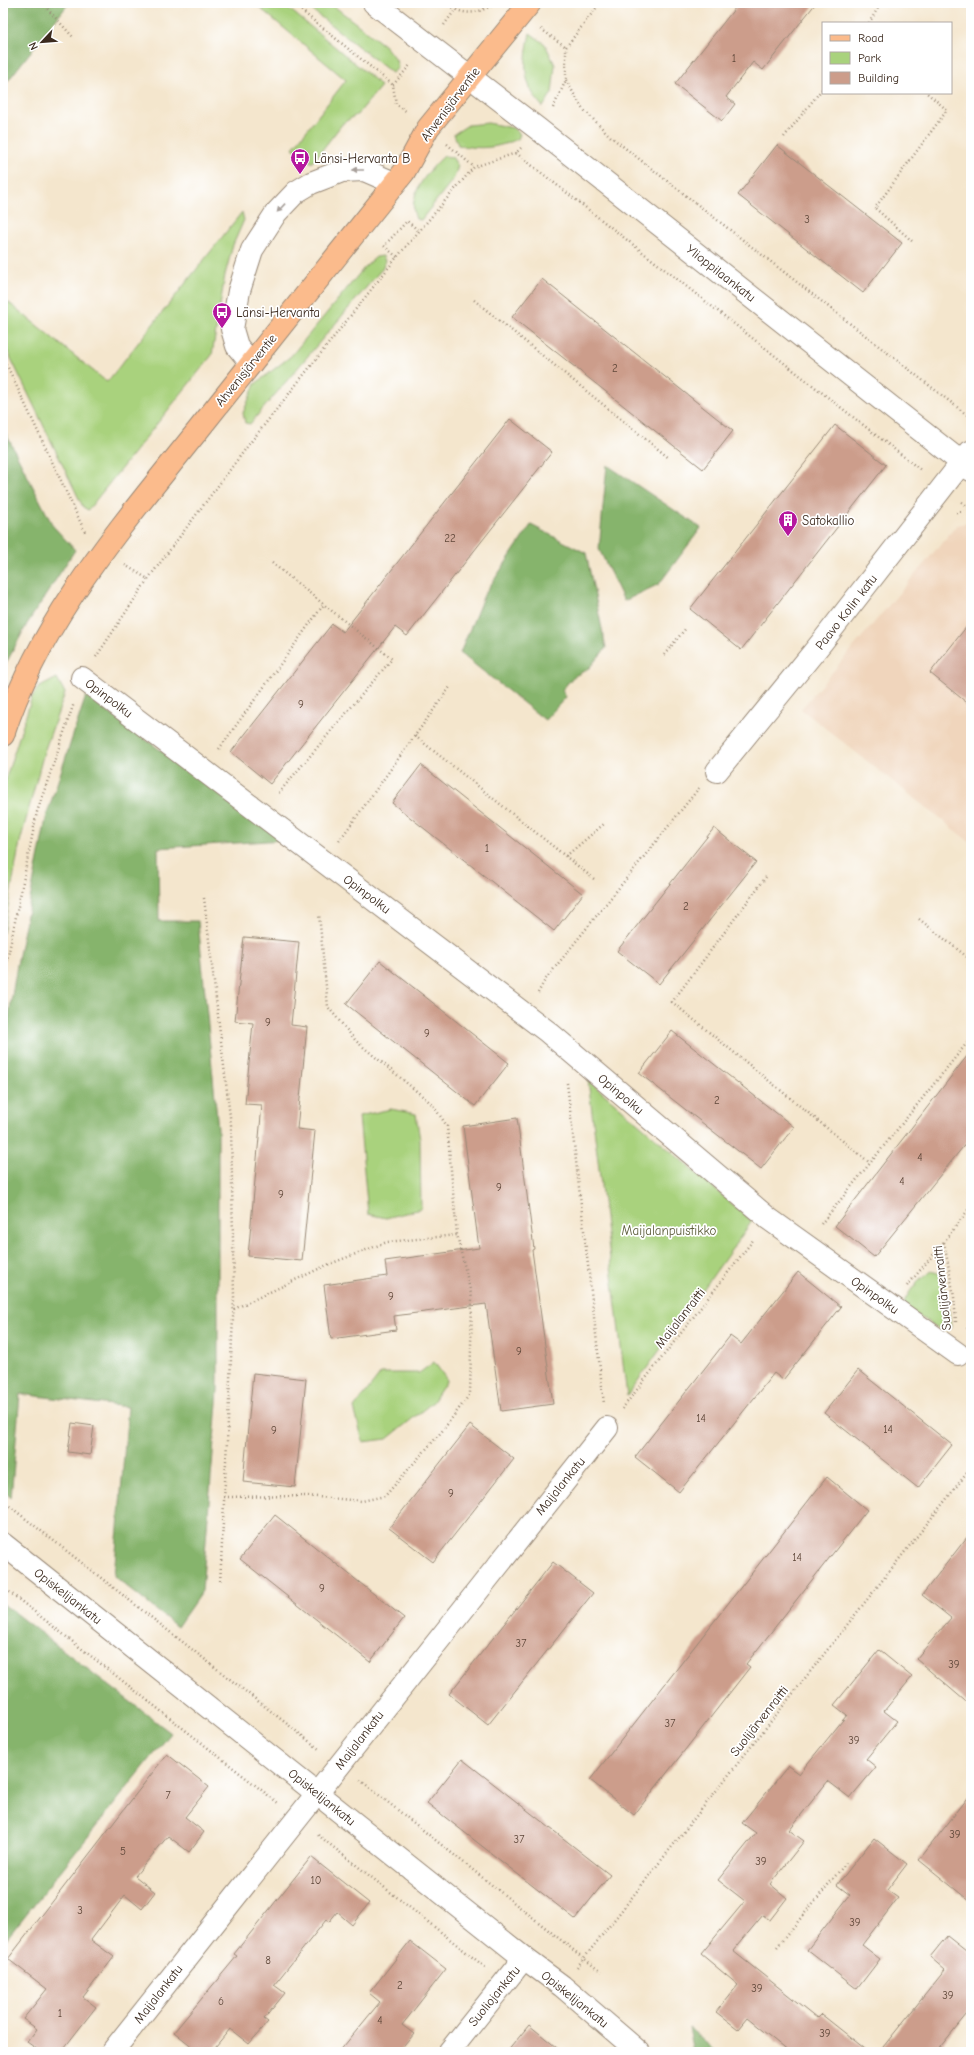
<svg xmlns="http://www.w3.org/2000/svg" width="974" height="2055" font-family="'Comic Neue',sans-serif">
	<style>
		.built { fill: #f0d5bc }
		.green { fill: #a9d27d; stroke: #727e4e }
		.forest { fill: #86b46c; stroke: #606f45 }
		.building { fill: #cc9d8b }
		.lines { fill: none; stroke-linecap: round; stroke-linejoin: round }
		.minor-casing { stroke: #988876; stroke-width: 24 }
		.major-casing { stroke: #988876; stroke-width: 24 }
		.path { stroke: #988876; stroke-width: 2.5; stroke-dasharray: 1 3; stroke-linecap: butt }
		.minor { stroke: #fff; stroke-width: 22 }
		.major { stroke: #fbbb8c; stroke-width: 22 }
		.oneway { fill: #a79f9a }
		.labels { text-anchor: middle; dominant-baseline: central; stroke-width: 3.5; stroke-linejoin: round; paint-order: stroke }
		.number-label { font-size: 11px; fill: #5f4739 }
		.street-label { font-size: 13px; fill: #3b2a1e; stroke: #fff }
		.poi-label { font-size: 13px; fill: #3b2a1e; stroke: #fff; text-anchor: start }
		.park-label { font-size: 13px; fill: #5c5c3a; stroke: #fff }
	</style>
	<rect width="100%" height="100%" fill="#fff"/>
	<filter id="ink" filterUnits="userSpaceOnUse"><feTurbulence type="fractalNoise" baseFrequency=".025" numOctaves="2"/><feDisplacementMap in="SourceGraphic" scale="8" xChannelSelector="R" yChannelSelector="G"/><feConvolveMatrix kernelMatrix="1 2 1 2 8 2 1 2 1" color-interpolation-filters="sRGB"/></filter>
	<filter id="wash" filterUnits="userSpaceOnUse"><feTurbulence type="fractalNoise" baseFrequency=".012" numOctaves="4" result="noise"/><feDisplacementMap in="SourceGraphic" scale="16" xChannelSelector="R" yChannelSelector="G"/><feGaussianBlur stdDeviation="0.9" result="paint"/><feColorMatrix in="noise" values="0 0 0 0 0 0 0 0 0 0 0 0 0 0 0 0 0 1.4 0 .05"/><feComposite in="paint" operator="in"/></filter>
	<g filter="url(#wash)">
		<rect width="100%" height="100%" fill="#f4e6cd"/>
		<!-- built -->
		<polygon class="built" points="971,522 971,843 801,709 957,525"/>
		<!-- green -->
		<g class="green">
			<polygon points="254,3 282,3 374,79 381,86 358,114 343,123 312,163 293,148 346,80"/>
			<polygon points="303,3 330,3 385,46 396,60 398,68 392,73"/>
			<path d="M530,33L545,44L555,65L552,93L543,107C521,83 524,63 530,33Z"/>
			<path d="M488,123L513,128L520,134L518,139C497,148 481,150 458,145L454,134L468,125Z"/>
			<path d="M444,156L452,157L458,166L454,178L421,220L416,219C406,195 428,171 444,156Z"/>
			<polygon points="242,212 244,220 233,245 225,275 212,355 88,510 83,507 3,342 3,298 107,382"/>
			<polygon points="383,256 385,261 382,269 250,424 245,423 243,413 255,384 291,356 364,268 376,257"/>
			<polygon points="57,678 65,693 44,752 20,842 3,933 3,787 32,697 38,688"/>
			<polygon points="588,1080 752,1221 627,1396"/>
			<polygon points="391,1109 416,1114 420,1140 421,1209 386,1218 368,1214 359,1116"/>
			<path d="M932,1271L938,1273L944,1280L951,1326L949,1330L943,1331L908,1310L904,1302C910,1289 920,1278 932,1271Z"/>
			<polygon points="434,1362 447,1380 433,1402 387,1439 363,1442 354,1408 381,1373 419,1373"/>
		</g>
		<!-- forest -->
		<g class="forest">
			<polygon points="3,3 69,3 3,87"/>
			<polygon points="3,428 53,526 75,550 27,624 3,669"/>
			<polygon points="607,465 701,528 659,584 624,601 599,549"/>
			<polygon points="531,525 586,553 606,648 588,669 573,677 562,690 566,697 545,720 460,653 484,595"/>
			<polygon points="86,696 284,840 158,848 159,921 198,921 218,1129 218,1390 202,1591 177,1627 114,1576 128,1407 20,1394 11,1498 3,1490 3,1052 17,965 47,814"/>
			<polygon points="3,1604 171,1733 3,1943"/>
			<polygon points="688,2028 717,2052 693,2052"/>
		</g>
		<g id="blocks">
			<!-- building -->
			<g class="building">
				<polygon points="739,3 816,3 763,70 753,62 726,97 735,104 722,121 675,84"/>
				<polygon points="777,145 902,243 863,293 738,195"/>
				<polygon points="542,279 733,431 703,469 512,317"/>
				<polygon points="510,419 552,452 407,636 395,627 270,784 231,752 332,624 343,632"/>
				<polygon points="835,425 886,465 741,650 690,609"/>
				<polygon points="971,621 971,706 930,673"/>
				<polygon points="421,765 583,894 554,931 392,803"/>
				<polygon points="714,828 756,862 659,984 617,951"/>
				<polygon points="244,937 299,942 291,1025 307,1027 297,1129 315,1131 302,1261 248,1256 262,1105 245,1104 253,1023 235,1021"/>
				<polygon points="380,961 509,1063 475,1106 346,1004"/>
				<polygon points="672,1031 794,1127 761,1169 639,1073"/>
				<polygon points="971,1051 971,1137 874,1257 835,1226"/>
				<polygon points="517,1118 534,1249 532,1250 553,1404 501,1411 486,1304 394,1316 396,1330 331,1339 324,1285 387,1276 385,1261 479,1248 463,1126"/>
				<polygon points="798,1272 841,1307 783,1380 774,1373 679,1492 635,1457 730,1336 741,1344"/>
				<polygon points="858,1370 952,1445 918,1488 824,1413"/>
				<polygon points="253,1373 306,1379 295,1487 243,1482"/>
				<polygon points="72,1423 94,1426 90,1455 68,1452"/>
				<polygon points="470,1425 514,1459 433,1562 389,1528"/>
				<polygon points="827,1477 867,1510 746,1664 750,1667 634,1815 590,1780"/>
				<polygon points="275,1515 404,1618 370,1662 240,1559"/>
				<polygon points="971,1532 971,1706 916,1659 951,1618 922,1595"/>
				<polygon points="553,1562 593,1593 488,1725 449,1694"/>
				<polygon points="879,1650 912,1677 884,1711 897,1721 866,1759 876,1767 850,1798 828,1781 789,1830 804,1841 770,1884 787,1898 770,1920 763,1915 733,1951 817,2018 821,2014 869,2052 789,2052 747,2018 738,2029 716,2012 738,1985 701,1954 745,1901 718,1880 756,1833 742,1823 788,1766 799,1774 847,1715 834,1705"/>
				<polygon points="167,1754 209,1787 185,1817 204,1832 189,1852 168,1836 135,1876 155,1892 142,1909 125,1895 91,1940 114,1957 83,1997 96,2007 61,2052 41,2052 27,2042 37,2029 23,2019 47,1989 8,1959"/>
				<polygon points="462,1759 610,1875 575,1919 427,1803"/>
				<polygon points="971,1794 971,1902 919,1860"/>
				<polygon points="874,1838 907,1864 887,1890 898,1898 862,1945 880,1959 857,1989 807,1950 850,1895 837,1885"/>
				<polygon points="311,1857 369,1903 352,1925 337,1912 329,1922 326,1920 274,1985 285,1993 264,2019 268,2022 249,2044 230,2029 211,2052 199,2052 174,2032 237,1956 234,1954"/>
				<polygon points="947,1936 971,1955 971,2009 936,2052 879,2052 945,1970 930,1957"/>
				<polygon points="410,1941 446,1969 402,2025 414,2034 399,2052 339,2052 380,2002 369,1993"/>
				<polygon points="529,2025 562,2052 507,2052"/>
			</g>
		</g>
	</g>
	<g filter="url(#ink)">
		<use href="#blocks" fill-opacity="0" stroke="#988876" stroke-width="1"/>
		<g class="lines">
			<defs>
				<g id="minor">
					<polyline points="374,3 538,129 971,470"/>
					<polyline points="251,363 237,346 232,329 239,291 252,250 276,213 296,192 311,183 342,171 364,170 394,183"/>
					<polyline points="82,678 548,1032 769,1219 958,1354"/>
					<polyline points="717,771 822,642 970,452"/>
					<polyline points="3,1544 524,1958 562,1986 639,2052"/>
					<polyline points="112,2052 607,1428"/>
					<polyline points="449,2052 524,1958"/>
				</g>
				<path id="major" d="M3,735C40,619 121,527 195,434C265,346 334,259 404,172L428,128L530,3"/>
			</defs>
			<!-- minor casing -->
			<use href="#minor" class="minor-casing"/>
			<!-- major casing -->
			<use href="#major" class="major-casing"/>
			<!-- path -->
			<g class="path">
				<polyline points="42,3 73,37"/>
				<polyline points="292,3 393,85 396,104 407,112"/>
				<path d="M446,3C464,17 476,14 495,4"/>
				<polyline points="869,23 881,3"/>
				<polyline points="444,25 455,10"/>
				<polyline points="541,29 566,47"/>
				<polyline points="566,80 582,108 611,137 971,418"/>
				<polyline points="393,85 411,64"/>
				<polyline points="553,108 566,80 566,47 600,3"/>
				<polyline points="784,137 823,88"/>
				<polyline points="447,144 474,167"/>
				<polyline points="516,153 922,471"/>
				<polyline points="912,241 875,208 947,110 927,93"/>
				<polyline points="397,257 384,246 407,221 419,231"/>
				<polyline points="474,300 669,458"/>
				<polyline points="3,357 85,532"/>
				<polyline points="962,502 971,509"/>
				<polyline points="956,512 971,511"/>
				<polyline points="272,563 392,659 277,795"/>
				<polyline points="148,579 250,443 397,257 474,167 516,153 521,148"/>
				<polyline points="664,655 686,628"/>
				<polyline points="96,657 148,579 125,565"/>
				<polyline points="415,736 594,879"/>
				<polyline points="219,749 324,604"/>
				<polyline points="339,841 450,687"/>
				<polyline points="566,856 604,824"/>
				<polyline points="766,877 672,1002 870,1163"/>
				<polyline points="204,898 231,1125 234,1298 220,1584"/>
				<polyline points="919,919 971,960"/>
				<polyline points="3,981 37,812 74,703"/>
				<polyline points="538,993 545,980 699,788"/>
				<polyline points="567,1083 604,1404"/>
				<polyline points="821,1224 971,1038"/>
				<polyline points="907,1286 944,1242"/>
				<polyline points="234,1309 327,1265 387,1242 457,1235"/>
				<polyline points="956,1322 954,1297 944,1242 971,1206"/>
				<polyline points="967,1329 971,1318"/>
				<polyline points="622,1409 754,1239"/>
				<polyline points="224,1497 307,1496 362,1501 385,1496 443,1430 470,1394 472,1298 457,1235 447,1126 432,1104 356,1041 328,1007 319,914"/>
				<polyline points="3,1501 319,1749"/>
				<polyline points="3,1587 278,1803"/>
				<polyline points="360,1780 601,1972"/>
				<polyline points="318,1835 485,1967"/>
				<polyline points="777,1947 846,1863"/>
				<polyline points="577,1967 971,1468"/>
			</g>
			<!-- minor -->
			<use href="#minor" class="minor"/>
			<!-- major -->
			<use href="#major" class="major"/>
		</g>
		<!-- one-way arrows -->
		<defs><path id="oneway-solid" d="M-6-.8H1V-3.2L6.5 0L1 3.2V.8H-6Z"/></defs>
		<g class="oneway">
			<use href="#oneway-solid" transform="translate(358 170) rotate(-180)"/>
			<use href="#oneway-solid" transform="translate(281 208) rotate(133)"/>
		</g>
	</g>
	<!-- icons -->
	<defs>
		<symbol id="bus-pin" viewBox="-11 -11 22 30"><path d="M0 17L-7.5 6A9.5 9.5 0 1 1 7.5 6Z" fill="#b5179e" stroke="#fff"/><path d="M-5-6H5V4H4V6H2V4H-2V6H-4V4H-5ZM-3.5-4V0h7V-4ZM-3.5 1.2v1.5H-2V1.2ZM2 1.2v1.5H3.5V1.2Z" fill="#fff"/></symbol>
		<symbol id="building-pin" viewBox="-11 -11 22 30"><path d="M0 17L-7.5 6A9.5 9.5 0 1 1 7.5 6Z" fill="#b5179e" stroke="#fff"/><path d="M-4-6H4V6H1V3H-1V6H-4ZM-2.5-4.3h1.7v1.8h-1.7ZM.8-4.3h1.7v1.8H.8ZM-2.5-1h1.7V.8h-1.7ZM.8-1h1.7V.8H.8Z" fill="#fff"/></symbol>
	</defs>
	<g fill-rule="evenodd">
		<use href="#bus-pin" x="289" y="147" width="22" height="30"/>
		<use href="#bus-pin" x="211" y="301" width="22" height="30"/>
		<use href="#building-pin" x="777" y="509" width="22" height="30"/>
	</g>
	<g class="labels">
		<!-- number labels -->
		<g class="number-label">
			<text x="734" y="58">1</text>
			<text x="807" y="219">3</text>
			<text x="615" y="368">2</text>
			<text x="450" y="538">22</text>
			<text x="301" y="704">9</text>
			<text x="487" y="848">1</text>
			<text x="686" y="906">2</text>
			<text x="268" y="1022">9</text>
			<text x="427" y="1033">9</text>
			<text x="717" y="1100">2</text>
			<text x="920" y="1157">4</text>
			<text x="902" y="1181">4</text>
			<text x="499" y="1187">9</text>
			<text x="281" y="1194">9</text>
			<text x="391" y="1296">9</text>
			<text x="519" y="1351">9</text>
			<text x="701" y="1418">14</text>
			<text x="888" y="1429">14</text>
			<text x="274" y="1430">9</text>
			<text x="451" y="1493">9</text>
			<text x="797" y="1557">14</text>
			<text x="322" y="1588">9</text>
			<text x="521" y="1643">37</text>
			<text x="954" y="1664">39</text>
			<text x="670" y="1723">37</text>
			<text x="854" y="1740">39</text>
			<text x="168" y="1795">7</text>
			<text x="955" y="1834">39</text>
			<text x="519" y="1839">37</text>
			<text x="123" y="1851">5</text>
			<text x="761" y="1861">39</text>
			<text x="316" y="1880">10</text>
			<text x="80" y="1910">3</text>
			<text x="855" y="1922">39</text>
			<text x="268" y="1960">8</text>
			<text x="400" y="1985">2</text>
			<text x="757" y="1988">39</text>
			<text x="948" y="1995">39</text>
			<text x="221" y="2001">6</text>
			<text x="60" y="2013">1</text>
			<text x="380" y="2020">4</text>
			<text x="825" y="2033">39</text>
		</g>
		<!-- street labels -->
		<g class="street-label">
			<text transform="translate(450 104) rotate(-53)">Ahvenisjärventie</text>
			<text transform="translate(721 273) rotate(38)">Ylioppilaankatu</text>
			<text transform="translate(246 370) rotate(-51)">Ahvenisjärventie</text>
			<text transform="translate(846 612) rotate(-52)">Paavo Kolin katu</text>
			<text transform="translate(109 698) rotate(37)">Opinpolku</text>
			<text transform="translate(367 894) rotate(37)">Opinpolku</text>
			<text transform="translate(621 1094) rotate(40)">Opinpolku</text>
			<text transform="translate(942 1288) rotate(-96)">Suolijärvenraitti</text>
			<text transform="translate(875 1295) rotate(35)">Opinpolku</text>
			<text transform="translate(680 1318) rotate(-52)">Maijalanraitti</text>
			<text transform="translate(560 1486) rotate(-51)">Maijalankatu</text>
			<text transform="translate(68 1596) rotate(38)">Opiskelijankatu</text>
			<text transform="translate(759 1721) rotate(-52)">Suolijärvenraitti</text>
			<text transform="translate(359 1740) rotate(-52)">Maijalankatu</text>
			<text transform="translate(322 1797) rotate(39)">Opiskelijankatu</text>
			<text transform="translate(158 1994) rotate(-52)">Maijalankatu</text>
			<text transform="translate(494 1996) rotate(-51)">Suoliojankatu</text>
			<text transform="translate(575 1999) rotate(39)">Opiskelijankatu</text>
		</g>
		<!-- poi labels -->
		<g class="poi-label">
			<text x="314" y="158">Länsi-Hervanta B</text>
			<text x="236" y="312">Länsi-Hervanta</text>
			<text x="802" y="520">Satokallio</text>
		</g>
		<!-- park labels -->
		<g class="park-label">
			<text x="669" y="1230">Maijalanpuistikko</text>
		</g>
	</g>
	<!-- margin -->
	<rect width="974" height="2055" fill="none" stroke="#fff" stroke-width="16"/>
	<!-- legend -->
	<rect x="822" y="22" width="130" height="72" fill="#ffffff" stroke="#b1aaa5"/>
	<rect x="830" y="35" width="20" height="6" fill="#fbbb8c" stroke="#b1aaa5"/>
	<text x="858" y="42" font-size="12" fill="#3b2a1e">Road</text>
	<rect x="830" y="52" width="20" height="12" fill="#a9d27d" stroke="#b1aaa5"/>
	<text x="858" y="62" font-size="12" fill="#3b2a1e">Park</text>
	<rect x="830" y="72" width="20" height="12" fill="#cc9d8b" stroke="#b1aaa5"/>
	<text x="858" y="82" font-size="12" fill="#3b2a1e">Building</text>
	<!-- north arrow -->
	<g transform="translate(42 42) rotate(244)" stroke="#ffffff" stroke-width="3" paint-order="stroke">
	<path d="M0-3L7 15L0 10L-7 15Z" fill="#3b2a1e"/>
	<text y="-6" font-size="11" font-weight="bold" text-anchor="middle" fill="#3b2a1e">N</text>
	</g>
</svg>
